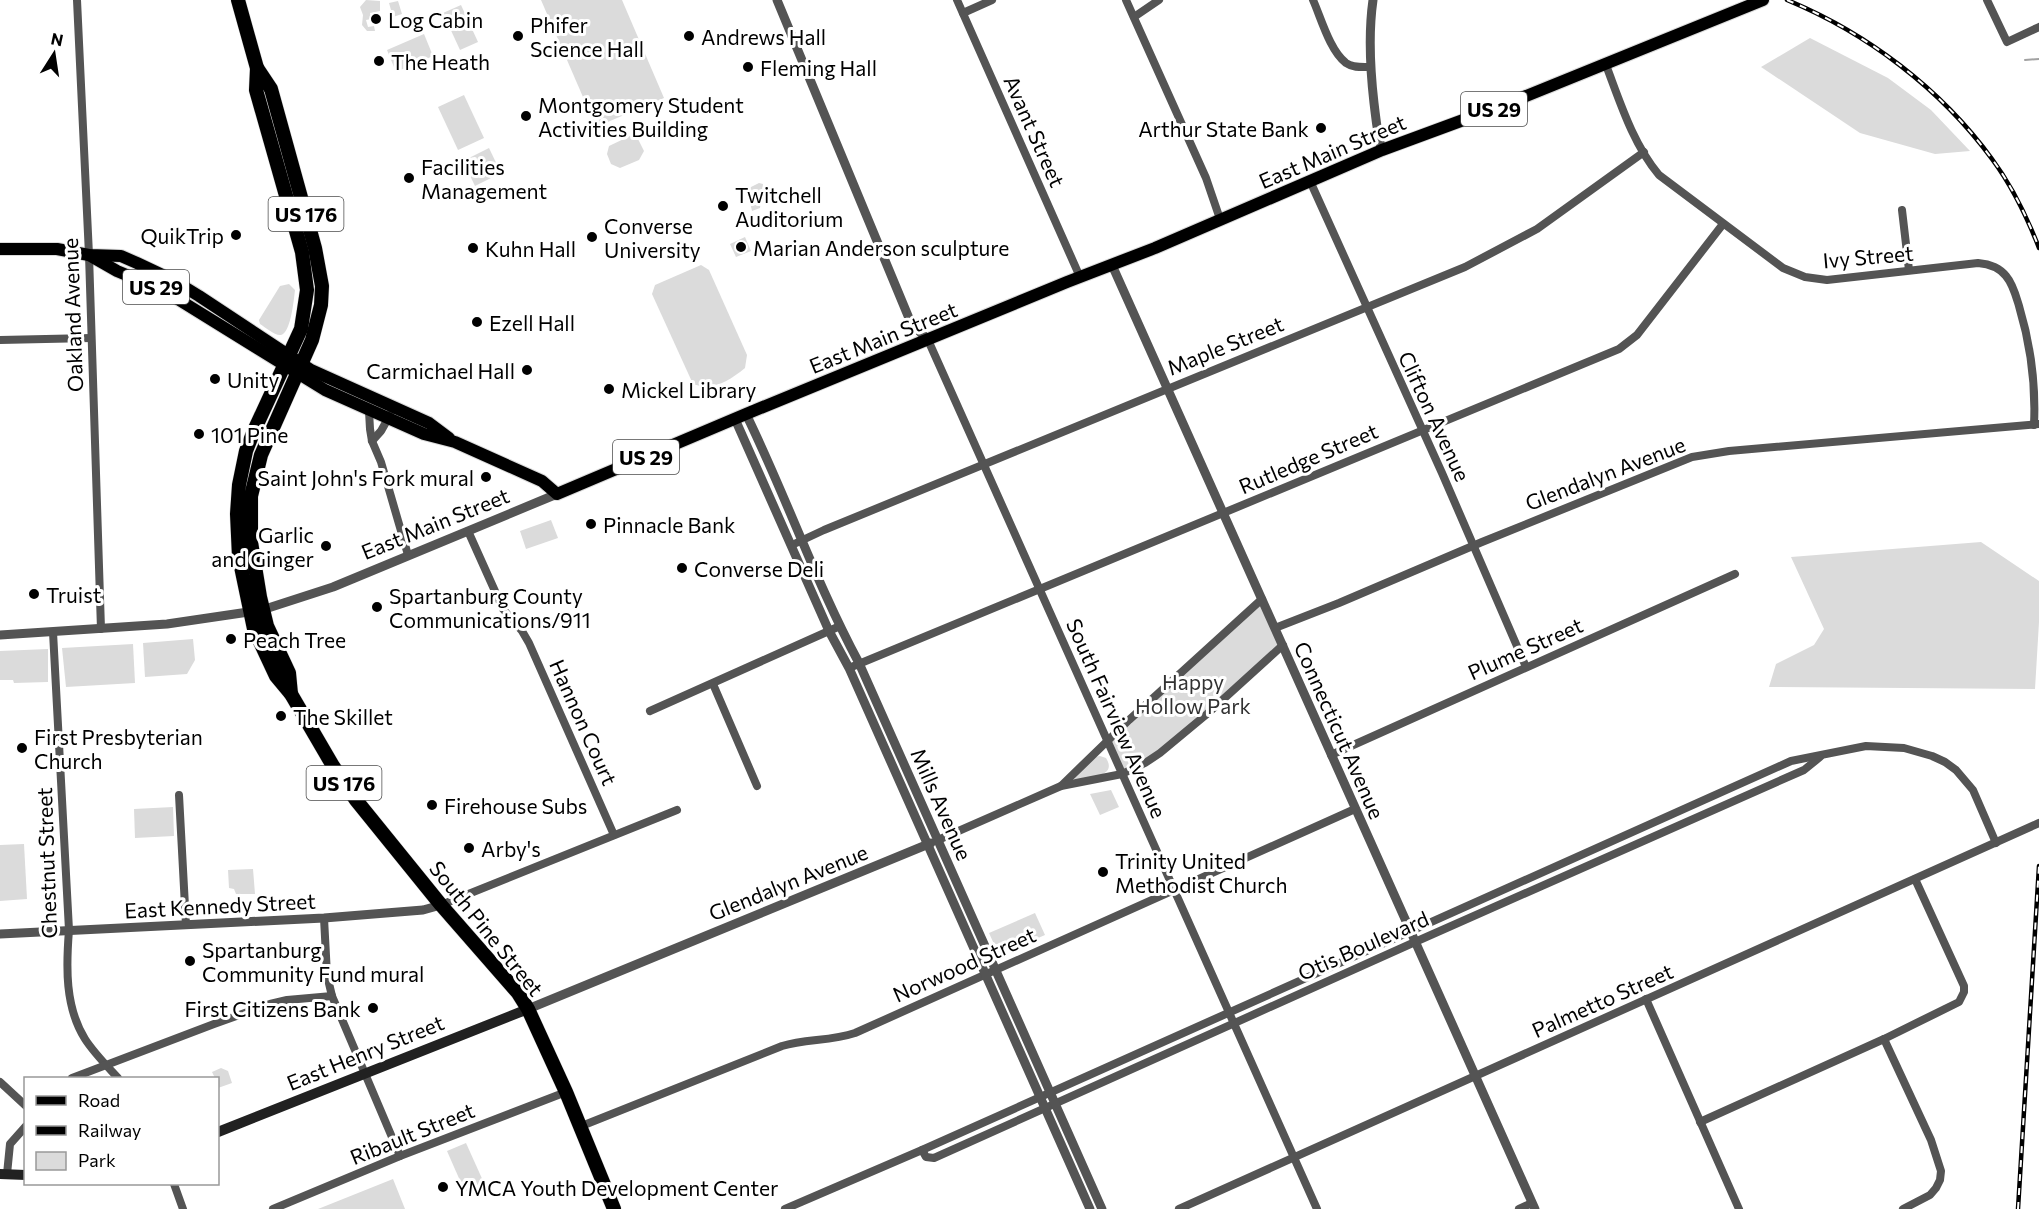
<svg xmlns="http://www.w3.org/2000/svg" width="2039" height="1209" font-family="Commissioner,sans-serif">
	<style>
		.green { fill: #dbdbdb }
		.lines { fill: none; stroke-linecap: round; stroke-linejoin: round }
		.stream { stroke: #a2a2a2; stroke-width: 2 }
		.primary-casing { stroke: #dbdbdb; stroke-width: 14 }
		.trunk-casing { stroke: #dbdbdb; stroke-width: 15 }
		.minor { stroke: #545454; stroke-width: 8 }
		.tertiary { stroke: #545454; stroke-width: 9 }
		.secondary { stroke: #212121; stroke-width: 10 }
		.primary { stroke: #000; stroke-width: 12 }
		.trunk { stroke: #000; stroke-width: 14 }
		.rail-casing { stroke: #000; stroke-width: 4.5 }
		.rail { stroke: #fff; stroke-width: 2; stroke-dasharray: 7; stroke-linecap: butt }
		.poi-dot { fill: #000; stroke: #fff; stroke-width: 2 }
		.labels { text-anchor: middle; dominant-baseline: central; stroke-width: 6; stroke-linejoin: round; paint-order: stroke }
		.shield { fill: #fff; stroke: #4c4c4c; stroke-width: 1.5 }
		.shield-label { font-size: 20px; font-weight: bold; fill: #000 }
		.poi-label { font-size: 21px; fill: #000; stroke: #fff; text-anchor: start }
		.street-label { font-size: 21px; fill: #000; stroke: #fff }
		.park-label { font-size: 21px; fill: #323232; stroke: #fff }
	</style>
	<rect width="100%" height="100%" fill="#fff"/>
	<!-- green -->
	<g class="green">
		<polygon points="366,0 380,1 380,11 370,13 371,19 366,20 368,27 374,26 375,31 367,31 362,25 363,15 360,7"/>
		<polygon points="541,0 622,0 664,98 596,127"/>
		<polygon points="398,1 402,14 393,17 389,3"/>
		<polygon points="461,5 478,42 460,50 443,13"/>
		<polygon points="424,34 433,56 396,72 387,50"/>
		<polygon points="1810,38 1888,78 1931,110 1970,151 1935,154 1860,133 1761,67"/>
		<polygon points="464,95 484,138 458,150 438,107"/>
		<polygon points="630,136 638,139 644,151 639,160 620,168 611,164 607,154 609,146"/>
		<polygon points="489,148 501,173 475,186 463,161"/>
		<polygon points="759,183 763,184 760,208 752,211 747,189"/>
		<polygon points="745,237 751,251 736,257 730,244"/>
		<path d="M701,265L709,270L747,355L745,368C729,381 713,391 693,384L652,294L655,285Z"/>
		<path d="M289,284L295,290C294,298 291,333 281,335C275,336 265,327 260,324L259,320L280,286Z"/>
		<polygon points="551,520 558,538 526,549 520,531"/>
		<polygon points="1981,542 2039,581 2039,622 2035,689 1769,687 1776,664 1814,645 1824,629 1791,557"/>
		<polygon points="1262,599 1283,646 1160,753 1122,774 1107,740"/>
		<polygon points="193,639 195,660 187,674 145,677 143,643"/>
		<polygon points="133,644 135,683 66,687 62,648"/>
		<polygon points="48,649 48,682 14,683 13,680 0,680 0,651"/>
		<path d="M1100,756L1106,758C1118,777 1089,777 1076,780L1074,778L1095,757Z"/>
		<polygon points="1111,790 1119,807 1100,815 1090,794"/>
		<polygon points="173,807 174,836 135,838 134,809"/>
		<polygon points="24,844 27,899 0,901 0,845"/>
		<polygon points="253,869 255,894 236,894 234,889 229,888 228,870"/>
		<polygon points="1035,913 1045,935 999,955 989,933"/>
		<polygon points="221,1068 228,1071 232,1083 218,1088 218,1078 215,1078 212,1072"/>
		<polygon points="466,1143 484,1183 465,1192 447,1151"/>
		<polygon points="393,1179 405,1209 318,1209"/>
	</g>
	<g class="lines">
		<!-- stream -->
		<polyline class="stream" points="2025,60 2039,59"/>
		<defs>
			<g id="primary">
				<polyline points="0,249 57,249 89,255 121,256 137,263 173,280 199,296 311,370 429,423 449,438"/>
				<polyline points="89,255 117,271 148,284 176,298 325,390 424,434 455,442 542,481 557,494 746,414 1067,282 1155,248 1382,150 1504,105 1763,0"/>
			</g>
			<g id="trunk">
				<polyline points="238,0 257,68 256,90 302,252 307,290 301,329 253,433 246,451 239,485 237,514 239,557 254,629 276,676 291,694 333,766 356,800 441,905 518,993 528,1009 566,1092 614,1209"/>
				<polyline points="257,68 271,89 315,248 322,286 321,305 312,340 261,455 251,496 251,542 260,597 267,626 289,673 291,694"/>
			</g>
		</defs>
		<!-- primary casing -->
		<use href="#primary" class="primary-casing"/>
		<!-- trunk casing -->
		<use href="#trunk" class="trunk-casing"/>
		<!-- minor -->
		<g class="minor">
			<polyline points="77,0 89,255 101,629"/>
			<polyline points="957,0 1080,277"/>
			<polyline points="1126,0 1206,178 1220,219"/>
			<path d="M1313,0C1321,18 1330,51 1346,63C1353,68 1362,67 1370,67"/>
			<polyline points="1987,0 2007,42 2039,27"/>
			<polyline points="963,13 992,0"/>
			<polyline points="1134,17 1159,0"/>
			<path d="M1606,65C1620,102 1633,144 1659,175L1783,268L1805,277L1827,280L1978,263C1989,264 1999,267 2006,276C2013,284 2016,296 2019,306C2031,346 2036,383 2034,425"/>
			<polyline points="1310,181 1442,473 1526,667"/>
			<polyline points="1902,210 1909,270"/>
			<polyline points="0,340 91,338"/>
			<polyline points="928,340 1317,1209"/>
			<polyline points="369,411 370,429 372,441 381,462 408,555"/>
			<polyline points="372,441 381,431 390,415"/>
			<polyline points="468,531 503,609 522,631 529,643 614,835"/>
			<polyline points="792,545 824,530 1465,267 1537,229 1644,152"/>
			<polyline points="1275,628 1339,603 1482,542 1692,457 1729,451 2039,424"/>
			<path d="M53,632L69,930C66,967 65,1007 85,1039C94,1053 107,1066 118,1078"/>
			<polyline points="849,668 1619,349 1637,335 1723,224"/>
			<polyline points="713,684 757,786"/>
			<polyline points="650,711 840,626"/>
			<polyline points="1331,755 1735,574"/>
			<polyline points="1061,786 1129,720 1262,599"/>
			<polyline points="179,795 186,925"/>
			<polyline points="938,840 1061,786 1122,774 1145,763 1160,753 1207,714 1283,645"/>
			<polyline points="441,905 677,810"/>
			<polyline points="324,918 327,975 332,996 400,1156"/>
			<polyline points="1646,999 1739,1209"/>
			<polyline points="1884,1039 1931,1140 1941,1171 1940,1180 1936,1188 1930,1195 1903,1209"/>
			<polyline points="72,1078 214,1024 270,1004 287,1000 332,996"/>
			<polyline points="0,1082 26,1106"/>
			<polyline points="1700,1122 1884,1039 1959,1002 1964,992 1964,986 1915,879"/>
			<path d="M579,1127L782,1046C806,1039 831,1041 855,1033L1355,809"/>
			<polyline points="922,1150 926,1157 934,1158 1415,942 1804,770 1820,757"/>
			<polyline points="7,1174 10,1144 26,1126"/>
			<polyline points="174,1184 183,1209"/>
			<polyline points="273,1209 400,1156 566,1092"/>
			<polyline points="785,1209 922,1150 1791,761 1866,746 1904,748 1932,756 1945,762 1956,770 1973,790 1996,843"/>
			<polyline points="1179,1209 2039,823"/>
			<polyline points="1519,1209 1532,1203"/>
		</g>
		<!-- tertiary -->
		<g class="tertiary">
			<polyline points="777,0 911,323 928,340"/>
			<path d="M1373,0C1368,35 1370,68 1374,103C1376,119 1377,134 1382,150"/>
			<polyline points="1112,265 1535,1209"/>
			<path d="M746,414C786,496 816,583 859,663L1102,1209"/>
			<polyline points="735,419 829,631 849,668 1090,1209"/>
			<polyline points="0,635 167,624 262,610 333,587 557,494"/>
			<polyline points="0,934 324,918 423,910 441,905"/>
			<polyline points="528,1009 931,843"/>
		</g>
		<!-- secondary -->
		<g class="secondary">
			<polyline points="218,1132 528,1009"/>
			<polyline points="0,1174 26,1175"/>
		</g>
		<!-- primary -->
		<use href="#primary" class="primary"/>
		<!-- trunk -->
		<use href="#trunk" class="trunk"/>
		<defs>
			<g id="rail">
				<path d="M1787,0C1867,33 1941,89 1992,159C2012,186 2027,217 2039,248"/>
				<polyline points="2018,1209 2039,866"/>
			</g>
		</defs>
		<!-- rail casing -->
		<use href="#rail" class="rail-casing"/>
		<!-- rail -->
		<use href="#rail" class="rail"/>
	</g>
	<!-- markers -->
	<g class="poi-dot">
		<circle cx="376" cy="19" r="6"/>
		<circle cx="518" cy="36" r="6"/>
		<circle cx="689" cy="36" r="6"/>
		<circle cx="379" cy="61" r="6"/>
		<circle cx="748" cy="67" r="6"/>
		<circle cx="526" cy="116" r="6"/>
		<circle cx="1321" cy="128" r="6"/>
		<circle cx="409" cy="178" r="6"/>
		<circle cx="723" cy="206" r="6"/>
		<circle cx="236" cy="235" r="6"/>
		<circle cx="592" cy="237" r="6"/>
		<circle cx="741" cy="247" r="6"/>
		<circle cx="473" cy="248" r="6"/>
		<circle cx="477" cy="322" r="6"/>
		<circle cx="527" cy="370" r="6"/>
		<circle cx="215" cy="379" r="6"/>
		<circle cx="609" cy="389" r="6"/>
		<circle cx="199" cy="434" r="6"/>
		<circle cx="486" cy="477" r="6"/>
		<circle cx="591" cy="524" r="6"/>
		<circle cx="326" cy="546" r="6"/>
		<circle cx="682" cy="568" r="6"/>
		<circle cx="34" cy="594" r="6"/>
		<circle cx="377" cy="607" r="6"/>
		<circle cx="231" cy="639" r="6"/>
		<circle cx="281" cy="716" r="6"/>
		<circle cx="22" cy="748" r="6"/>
		<circle cx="432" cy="805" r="6"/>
		<circle cx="469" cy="848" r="6"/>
		<circle cx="1103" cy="872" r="6"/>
		<circle cx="190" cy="961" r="6"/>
		<circle cx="373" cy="1008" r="6"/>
		<circle cx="443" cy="1187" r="6"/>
	</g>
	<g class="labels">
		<!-- shield labels -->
		<g class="shield">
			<rect x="1461" y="92" width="66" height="34" rx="4.5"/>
			<rect x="268.5" y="197" width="75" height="34" rx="4.5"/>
			<rect x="123" y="270" width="66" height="34" rx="4.5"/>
			<rect x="613" y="440" width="66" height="34" rx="4.5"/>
			<rect x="306.5" y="766" width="75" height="34" rx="4.5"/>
		</g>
		<g class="shield-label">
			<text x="1494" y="109">US 29</text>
			<text x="306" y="214">US 176</text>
			<text x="156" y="287">US 29</text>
			<text x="646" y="457">US 29</text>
			<text x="344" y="783">US 176</text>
		</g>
		<!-- poi labels -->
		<g class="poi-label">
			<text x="388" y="19">Log Cabin</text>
			<text x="530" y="24">Phifer<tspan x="530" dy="24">Science Hall</tspan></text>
			<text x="701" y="36">Andrews Hall</text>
			<text x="391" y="61">The Heath</text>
			<text x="760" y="67">Fleming Hall</text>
			<text x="538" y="104">Montgomery Student<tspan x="538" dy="24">Activities Building</tspan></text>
			<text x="1309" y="128" text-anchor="end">Arthur State Bank</text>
			<text x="421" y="166">Facilities<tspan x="421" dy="24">Management</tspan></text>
			<text x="735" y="194">Twitchell<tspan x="735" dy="24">Auditorium</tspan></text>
			<text x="604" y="225">Converse<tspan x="604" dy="24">University</tspan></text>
			<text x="224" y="235" text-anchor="end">QuikTrip</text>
			<text x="753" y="247">Marian Anderson sculpture</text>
			<text x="485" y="248">Kuhn Hall</text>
			<text x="489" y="322">Ezell Hall</text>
			<text x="515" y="370" text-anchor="end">Carmichael Hall</text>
			<text x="227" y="379">Unity</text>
			<text x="621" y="389">Mickel Library</text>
			<text x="211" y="434">101 Pine</text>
			<text x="474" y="477" text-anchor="end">Saint John's Fork mural</text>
			<text x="603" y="524">Pinnacle Bank</text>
			<text x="314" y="534" text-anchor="end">Garlic<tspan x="314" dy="24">and Ginger</tspan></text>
			<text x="694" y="568">Converse Deli</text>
			<text x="46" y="594">Truist</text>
			<text x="389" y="595">Spartanburg County<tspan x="389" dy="24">Communications/911</tspan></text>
			<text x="243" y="639">Peach Tree</text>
			<text x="293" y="716">The Skillet</text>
			<text x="34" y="736">First Presbyterian<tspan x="34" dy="24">Church</tspan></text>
			<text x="444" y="805">Firehouse Subs</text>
			<text x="481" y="848">Arby's</text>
			<text x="1115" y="860">Trinity United<tspan x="1115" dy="24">Methodist Church</tspan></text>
			<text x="202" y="949">Spartanburg<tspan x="202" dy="24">Community Fund mural</tspan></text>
			<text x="361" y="1008" text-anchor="end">First Citizens Bank</text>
			<text x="455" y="1187">YMCA Youth Development Center</text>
		</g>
		<!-- street labels -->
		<g class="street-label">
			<text transform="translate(1035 131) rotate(66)">Avant Street</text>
			<text transform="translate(1332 151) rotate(-23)">East Main Street</text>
			<text transform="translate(1868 256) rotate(-5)">Ivy Street</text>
			<text transform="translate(72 315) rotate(-92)">Oakland Avenue</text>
			<text transform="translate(883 337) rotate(-22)">East Main Street</text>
			<text transform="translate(1225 345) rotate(-22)">Maple Street</text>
			<text transform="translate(1435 416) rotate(65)">Clifton Avenue</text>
			<text transform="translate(1308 458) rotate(-23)">Rutledge Street</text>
			<text transform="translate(1605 473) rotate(-21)">Glendalyn Avenue</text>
			<text transform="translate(435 523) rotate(-22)">East Main Street</text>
			<text transform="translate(1525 648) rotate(-24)">Plume Street</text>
			<text transform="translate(1117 718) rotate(66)">South Fairview Avenue</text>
			<text transform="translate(584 722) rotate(66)">Hannon Court</text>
			<text transform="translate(1340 730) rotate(66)">Connecticut Avenue</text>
			<text transform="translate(942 804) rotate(66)">Mills Avenue</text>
			<text transform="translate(46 863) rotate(-92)">Chestnut Street</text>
			<text transform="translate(788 882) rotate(-22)">Glendalyn Avenue</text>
			<text transform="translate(220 905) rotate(-3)">East Kennedy Street</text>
			<text transform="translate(487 928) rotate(51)">South Pine Street</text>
			<text transform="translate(1363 945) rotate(-24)">Otis Boulevard</text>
			<text transform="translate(964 964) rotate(-24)">Norwood Street</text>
			<text transform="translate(1602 1000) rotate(-24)">Palmetto Street</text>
			<text transform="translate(365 1052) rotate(-22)">East Henry Street</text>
			<text transform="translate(412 1133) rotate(-22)">Ribault Street</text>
		</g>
		<!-- park labels -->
		<g class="park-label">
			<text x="1193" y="681">Happy<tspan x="1193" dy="24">Hollow Park</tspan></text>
		</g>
	</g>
	<!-- legend -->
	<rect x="24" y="1077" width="195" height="108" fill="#ffffff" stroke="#999999" stroke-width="1.5"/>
	<rect x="36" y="1096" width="30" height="9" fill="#000000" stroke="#999999" stroke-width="1.5"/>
	<text x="78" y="1107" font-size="18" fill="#000000">Road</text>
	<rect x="36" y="1126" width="30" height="9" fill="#000000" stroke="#999999" stroke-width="1.5"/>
	<text x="78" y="1137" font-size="18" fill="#000000">Railway</text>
	<rect x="36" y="1152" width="30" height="18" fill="#dbdbdb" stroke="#999999" stroke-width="1.5"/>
	<text x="78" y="1167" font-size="18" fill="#000000">Park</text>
	<!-- north arrow -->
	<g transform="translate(54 54) rotate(12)" stroke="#ffffff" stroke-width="4.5" paint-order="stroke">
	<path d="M0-4.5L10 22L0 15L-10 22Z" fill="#000000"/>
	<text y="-9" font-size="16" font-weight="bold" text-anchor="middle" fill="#000000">N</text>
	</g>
</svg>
